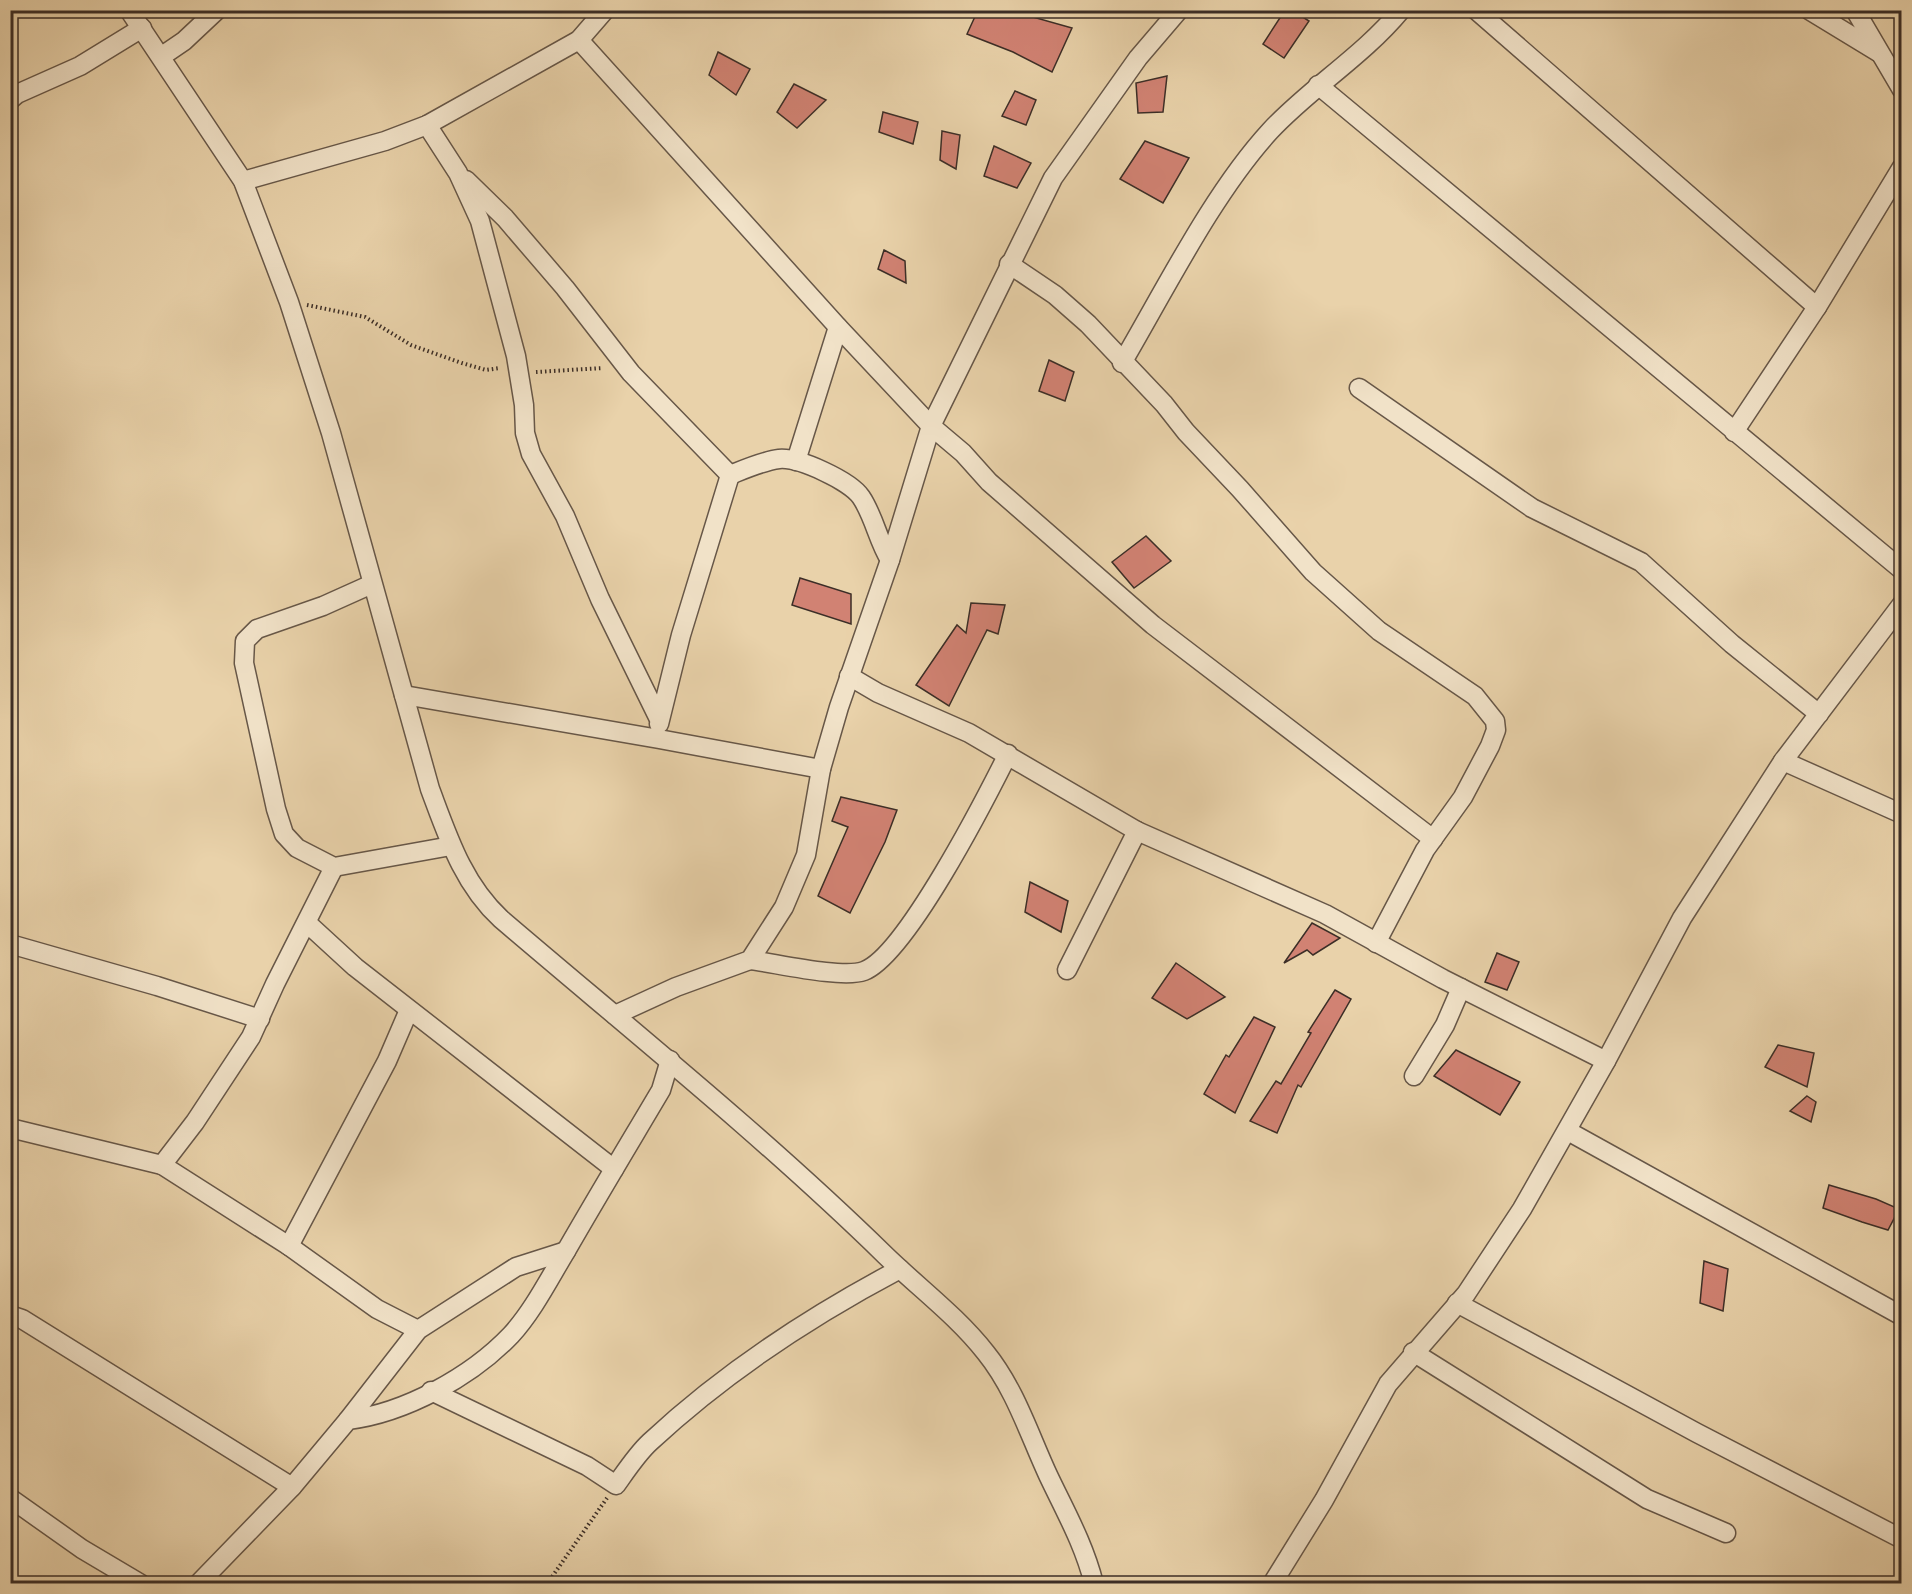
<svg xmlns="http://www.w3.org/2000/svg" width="1912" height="1594" font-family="'IM FELL Double Pica',serif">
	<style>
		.building { fill: #d18273; stroke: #3c2e27; stroke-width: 1.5 }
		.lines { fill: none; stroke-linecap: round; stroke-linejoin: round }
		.street-casing { stroke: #675748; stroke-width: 21 }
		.path { stroke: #3c2e27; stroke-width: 4; stroke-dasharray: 1.5 3; stroke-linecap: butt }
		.street { stroke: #f1e2c8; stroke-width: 18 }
	</style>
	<rect width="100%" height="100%" fill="#e9d2aa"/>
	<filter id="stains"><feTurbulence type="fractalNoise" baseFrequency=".00333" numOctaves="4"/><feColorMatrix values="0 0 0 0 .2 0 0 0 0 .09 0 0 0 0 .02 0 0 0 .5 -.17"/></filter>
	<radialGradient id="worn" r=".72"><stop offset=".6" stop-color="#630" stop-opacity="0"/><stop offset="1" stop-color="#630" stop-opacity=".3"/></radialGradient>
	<!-- building -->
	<g class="building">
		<polygon points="978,10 1008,10 1072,28 1052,72 1013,52 967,34"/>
		<polygon points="1285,10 1292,10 1309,21 1284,58 1263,44"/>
		<polygon points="718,52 750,69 736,95 709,75"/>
		<polygon points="1167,76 1163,112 1138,113 1136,83"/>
		<polygon points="794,84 826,100 797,128 777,112"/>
		<polygon points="1015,91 1036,100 1026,125 1002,116"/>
		<polygon points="883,112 918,122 913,144 879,132"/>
		<polygon points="942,131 960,135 956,169 940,160"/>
		<polygon points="1145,141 1189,158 1163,203 1120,179"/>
		<polygon points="994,146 1031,163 1017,188 984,176"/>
		<polygon points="884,250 905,261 906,283 878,269"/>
		<polygon points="1049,360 1074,372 1065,401 1039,391"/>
		<polygon points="1146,536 1171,561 1134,588 1112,562"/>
		<polygon points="800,578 851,594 851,624 792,605"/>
		<polygon points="971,603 1005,605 998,634 987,630 949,706 916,685 957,625 966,633"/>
		<polygon points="841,797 897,810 885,842 850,913 818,896 848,827 832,821"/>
		<polygon points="1030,882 1068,901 1061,932 1025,912"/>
		<polygon points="1312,923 1340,938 1313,955 1307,950 1284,963"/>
		<polygon points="1497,953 1519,962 1507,990 1485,982"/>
		<polygon points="1176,963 1225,997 1187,1019 1152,998"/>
		<polygon points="1335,990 1351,999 1301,1087 1298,1085 1277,1133 1250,1121 1276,1081 1281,1084 1311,1033 1308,1032"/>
		<polygon points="1254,1017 1275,1027 1235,1113 1204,1094 1226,1055 1229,1057"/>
		<polygon points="1778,1045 1814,1053 1807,1087 1765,1067"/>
		<polygon points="1456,1050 1520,1082 1500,1115 1434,1076"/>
		<polygon points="1807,1096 1816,1102 1811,1122 1790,1111"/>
		<polygon points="1829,1185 1876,1199 1899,1209 1888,1230 1862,1222 1823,1208"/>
		<polygon points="1704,1261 1728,1269 1723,1311 1700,1303"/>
	</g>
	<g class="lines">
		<defs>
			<g id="street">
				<path d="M129,10L243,181L289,302L331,433L430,789C448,837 463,884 501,919C631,1030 763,1136 885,1255C919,1288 957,1316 986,1353C1015,1389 1029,1434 1048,1475C1065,1511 1084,1544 1094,1584"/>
				<polyline points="1476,10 1817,307"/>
				<polyline points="1809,10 1878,52"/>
				<polyline points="1855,10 1902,90"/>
				<polyline points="579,40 838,327 931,426 963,453 989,482 1153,625 1433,839"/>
				<polyline points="162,56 184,41 217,10"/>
				<polyline points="1318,85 1902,570"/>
				<polyline points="10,100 17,94 80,66 142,28"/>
				<polyline points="427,125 458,173 480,221 516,356 524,405 525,433 531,454 565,516 600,599 658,717"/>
				<polyline points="466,180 505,218 565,288 631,373 730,475"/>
				<polyline points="243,181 385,141 427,125 579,40 605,10"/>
				<polyline points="1009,264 1055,295 1088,324 1164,404 1186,432 1240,489 1313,572 1379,631 1475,696 1495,721 1496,730 1490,746 1463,797 1425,850 1376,943"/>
				<path d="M1122,363C1165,290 1213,193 1270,131C1310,88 1363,56 1401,10"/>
				<polyline points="1359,388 1532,508 1641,562 1732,644 1819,714"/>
				<polyline points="1734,432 1817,307 1902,167"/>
				<polyline points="796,461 838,327"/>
				<path d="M730,475C745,469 763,461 779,459C799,457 850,481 861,497C874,516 878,541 890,560"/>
				<polyline points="372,584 323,606 257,629 245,641 244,663 276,809 284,834 297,848 334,867 451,846"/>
				<polyline points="849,676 878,693 969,733 1137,831 1325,914 1443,979 1606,1061"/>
				<polyline points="404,695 659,739 821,769"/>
				<polyline points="659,724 681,635 730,475"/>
				<polyline points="1783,761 1902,814"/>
				<polyline points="307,923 355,967 614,1169"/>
				<polyline points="10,944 157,986 260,1019"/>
				<path d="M750,960C775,963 842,979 864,971C906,955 986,798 1008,754"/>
				<polyline points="1067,970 1137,831"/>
				<polyline points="615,1015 676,987 750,960 784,907 806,855 821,769 839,707 890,560 931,426 1053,178 1138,58 1179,10"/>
				<polyline points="1414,1076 1445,1025 1461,988"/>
				<polyline points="10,1128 162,1165 289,1246 377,1309 418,1330"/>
				<polyline points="1575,1135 1902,1316"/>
				<polyline points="162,1165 195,1122 251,1037 275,984 334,867"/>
				<polyline points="289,1246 387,1061 409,1010"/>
				<polyline points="1457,1303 1697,1433 1902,1539"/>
				<polyline points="10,1315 22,1319 292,1487"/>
				<polyline points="1413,1352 1647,1499 1726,1533"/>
				<path d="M431,1391L587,1466L616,1485C626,1471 637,1454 650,1442C724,1373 811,1316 900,1269"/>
				<polyline points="348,1420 418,1330 516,1267 566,1251"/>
				<polyline points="10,1498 82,1549 141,1584"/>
				<path d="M198,1584L292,1487L348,1420C405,1413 471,1377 511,1335C533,1311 549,1279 566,1251C597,1197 629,1144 661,1090L670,1060"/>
				<polyline points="1272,1584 1324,1500 1388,1384 1466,1294 1522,1209 1606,1061 1682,918 1783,761 1902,604"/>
			</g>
		</defs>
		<!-- street casing -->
		<use href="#street" class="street-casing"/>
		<!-- path -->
		<g class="path">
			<polyline points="307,305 365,317 411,345 462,363 486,370 500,368"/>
			<polyline points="536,372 603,368"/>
			<polyline points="547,1584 607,1498"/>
		</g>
		<!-- street -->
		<use href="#street" class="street"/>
	</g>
	<!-- margin -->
	<rect width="1912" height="1594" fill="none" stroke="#e9d2aa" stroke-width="36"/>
	<rect x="12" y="12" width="1888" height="1570" fill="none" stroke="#3c2e27" stroke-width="3"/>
	<rect x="18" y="18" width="1876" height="1558" fill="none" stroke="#3c2e27" stroke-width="1.5"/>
	<rect width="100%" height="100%" filter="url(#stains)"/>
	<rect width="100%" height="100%" fill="url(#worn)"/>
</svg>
